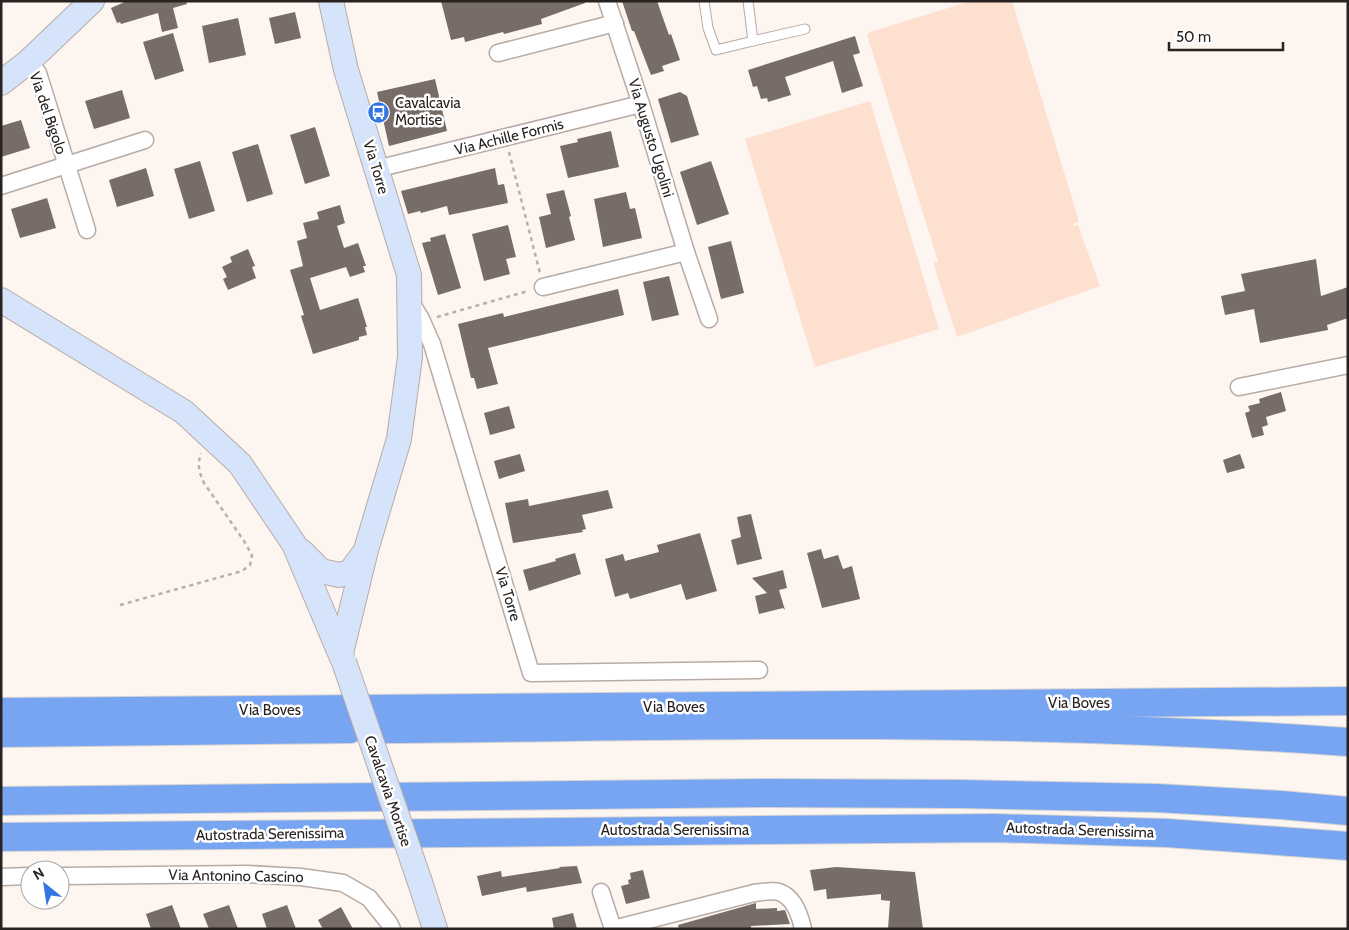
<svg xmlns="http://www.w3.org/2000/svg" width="1349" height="930" font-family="Cabin,sans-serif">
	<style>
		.green { fill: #fee0d1 }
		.building { fill: #786c66 }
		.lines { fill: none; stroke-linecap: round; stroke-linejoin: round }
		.lane-casing { stroke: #b8aba5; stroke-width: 11 }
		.street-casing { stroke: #b8aba5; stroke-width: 19 }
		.secondary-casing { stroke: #b8aba5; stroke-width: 26 }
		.highway-casing { stroke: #d4d3d3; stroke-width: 30 }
		.path { stroke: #b6afab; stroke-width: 2.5; stroke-dasharray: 4 4; stroke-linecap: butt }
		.lane { stroke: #fff; stroke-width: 9 }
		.street { stroke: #fff; stroke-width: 16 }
		.secondary { stroke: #d6e4fb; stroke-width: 24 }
		.highway { stroke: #77a5f1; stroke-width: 28 }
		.secondary-bridge-casing { stroke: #b8aba5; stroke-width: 26; stroke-linecap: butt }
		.secondary-bridge { stroke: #d6e4fb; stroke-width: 24 }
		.labels { text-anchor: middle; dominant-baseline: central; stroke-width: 5; stroke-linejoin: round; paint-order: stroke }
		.poi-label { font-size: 15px; fill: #282321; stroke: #fff; text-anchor: start }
		.street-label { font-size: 15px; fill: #282321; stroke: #fff }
	</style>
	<rect width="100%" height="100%" fill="#fdf5f0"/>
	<!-- green -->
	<g class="green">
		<polygon points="971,1 1012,1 1078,218 1078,222 1073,224 1074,226 1078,225 1100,286 957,337 936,272 934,263 938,261 867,35 870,32"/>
		<polygon points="870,101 939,329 815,367 745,139"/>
	</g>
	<!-- building -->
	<g class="building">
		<polygon points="127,1 186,1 187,4 173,8 178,28 162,32 158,13 121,24 120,22 117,23 111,8"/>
		<polygon points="441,1 585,1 585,3 541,19 542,24 504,34 503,32 465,42 464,37 451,40"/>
		<polygon points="622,1 657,1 669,35 671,34 680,60 662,66 664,71 651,75 634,31 632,31"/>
		<polygon points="295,12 301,38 275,44 269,18"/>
		<polygon points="238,18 246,55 209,63 202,26"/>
		<polygon points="173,33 184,71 155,80 143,42"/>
		<polygon points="855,36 860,53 853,55 863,86 842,93 833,61 785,77 791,95 768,102 767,98 761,99 757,86 753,87 748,70"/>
		<polygon points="435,79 447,131 389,146 377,92"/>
		<polygon points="122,90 130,118 94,129 85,101"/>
		<polygon points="680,92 687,96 699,135 671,143 658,99"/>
		<polygon points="21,120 30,148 1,157 1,126"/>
		<polygon points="315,127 330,176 305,184 290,135"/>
		<polygon points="611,131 619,167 568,178 560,146 578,142 577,139"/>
		<polygon points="258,144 273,194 247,202 232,152"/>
		<polygon points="200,161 215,211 189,219 174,169"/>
		<polygon points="711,161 729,214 697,225 680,172"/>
		<polygon points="146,168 154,196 117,207 109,180"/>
		<polygon points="495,168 498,185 504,184 508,203 449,215 447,206 421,213 420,211 408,214 401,191"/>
		<polygon points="564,190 571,216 569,217 575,240 546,248 539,217 551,214 546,194"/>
		<polygon points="626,192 630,209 635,208 642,238 603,247 594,199"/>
		<polygon points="47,198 56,228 20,238 11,209"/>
		<polygon points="340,205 345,223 337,226 344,248 358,243 366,266 363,266 365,272 350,277 346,267 310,278 320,310 358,298 367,327 365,327 367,335 359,337 359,340 313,354 301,316 304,315 290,270 303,266 297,241 307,238 303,223 319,219 317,212"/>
		<polygon points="508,225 516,257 506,259 510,274 484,281 472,234"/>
		<polygon points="445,234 461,288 438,295 422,243 431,241 430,238"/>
		<polygon points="731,241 744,293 721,299 708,247"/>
		<polygon points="248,249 255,266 252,267 256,278 228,290 223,279 227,277 222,267 232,262 230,257"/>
		<polygon points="1316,259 1321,296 1348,287 1348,318 1327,325 1328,330 1260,343 1254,309 1225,315 1221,296 1245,291 1241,274"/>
		<polygon points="669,276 679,315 652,321 643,282"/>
		<polygon points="618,289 624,315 488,348 498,384 477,389 474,378 471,378 458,324 503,313 504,317"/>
		<polygon points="1281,392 1286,411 1266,417 1268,425 1262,427 1264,435 1252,438 1245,413 1250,411 1248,406 1260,403 1259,399"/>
		<polygon points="509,406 515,428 490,435 484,413"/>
		<polygon points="520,454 525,471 499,479 494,461"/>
		<polygon points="1240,454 1245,468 1227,473 1223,460"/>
		<polygon points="608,490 613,508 582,515 586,529 582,530 583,532 513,543 505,503 528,499 529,506"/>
		<polygon points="751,514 762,559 737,565 731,540 741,537 737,517"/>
		<polygon points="700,533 717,591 686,600 681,584 630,599 628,593 615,597 605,559 623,554 625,561 659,552 657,545"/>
		<polygon points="821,549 824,559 838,555 843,569 852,566 860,599 822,608 807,553"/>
		<polygon points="575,553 581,574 529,591 523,570 556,561 555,559"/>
		<polygon points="783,570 787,588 779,590 785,610 783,608 759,614 755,596 767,593 752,578"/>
		<polygon points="577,866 582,883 527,892 526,887 482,896 477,876 501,871 502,877 560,868 559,867"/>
		<polygon points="836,867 915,872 923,929 888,929 890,901 881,900 881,894 827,899 826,889 814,891 810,870"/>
		<polygon points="643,870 650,898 626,904 621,886 629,884 628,880 631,879 630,873"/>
		<polygon points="756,903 756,909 777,908 777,911 785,910 790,924 751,926 751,929 679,929 678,925"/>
		<polygon points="172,905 181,929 151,929 146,914"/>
		<polygon points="229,905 238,929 209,929 203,914"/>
		<polygon points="287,905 296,929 267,929 262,914"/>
		<polygon points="341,907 353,929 323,929 318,920"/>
		<polygon points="573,913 577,929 554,929 552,918"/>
	</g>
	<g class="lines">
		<defs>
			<g id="lane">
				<polyline points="704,1 708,28 716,50 753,41 748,1"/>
				<polyline points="753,41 805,29"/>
			</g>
			<g id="street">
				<polyline points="498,53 615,23"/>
				<polyline points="28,62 38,73 87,230"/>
				<polyline points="376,169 641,104"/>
				<polyline points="1,186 145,140"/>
				<polyline points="686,252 709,319"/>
				<polyline points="543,287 686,252 641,104 607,1"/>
				<polyline points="410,301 421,319 432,344 531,673 759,670"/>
				<polyline points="1239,387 1348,365"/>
				<polyline points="60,876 247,874 301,877 343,883 369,898 389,923 392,929"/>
				<polyline points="1,877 30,876"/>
				<path d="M601,892L613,929L754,893C761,892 773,890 779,892C794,897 800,915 803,929"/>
			</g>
			<g id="secondary">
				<polyline points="331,1 346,70 409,275 410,357 399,439 366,550 341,653"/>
				<polyline points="1,83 28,62 92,1"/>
				<polyline points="1,300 184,412 240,464 294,544 342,658"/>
				<polyline points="301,551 321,571 339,575 350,572 365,552"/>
				<polyline points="420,882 435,929"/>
			</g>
			<g id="highway">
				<polyline points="1,712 1348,701"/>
				<path d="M384,729C549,728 713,724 878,725C1035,726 1191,731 1348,742"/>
				<polyline points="1,733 350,729"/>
				<polyline points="1,801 765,793 961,794 1156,798 1281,805 1348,811"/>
				<polyline points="1,837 995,828 1167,833 1348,846"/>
			</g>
		</defs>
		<!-- lane casing -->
		<use href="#lane" class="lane-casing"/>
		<!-- street casing -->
		<use href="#street" class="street-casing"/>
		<!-- secondary casing -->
		<use href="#secondary" class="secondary-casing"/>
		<!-- highway casing -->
		<use href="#highway" class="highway-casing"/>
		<!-- path -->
		<g class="path">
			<polyline points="509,152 540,273"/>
			<polyline points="437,317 528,291"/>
			<path d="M120,605L242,571L250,565L252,555L244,541L204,483C199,472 197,465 201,453"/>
		</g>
		<!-- lane -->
		<use href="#lane" class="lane"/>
		<!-- street -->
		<use href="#street" class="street"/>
		<!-- secondary -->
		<use href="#secondary" class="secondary"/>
		<!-- highway -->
		<use href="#highway" class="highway"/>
		<defs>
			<polyline id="secondary-bridge" points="344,662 420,882"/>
		</defs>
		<!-- secondary-bridge casing -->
		<use href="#secondary-bridge" class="secondary-bridge-casing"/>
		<!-- secondary-bridge -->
		<use href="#secondary-bridge" class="secondary-bridge"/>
	</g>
	<!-- icons -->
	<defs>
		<symbol id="bus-disc" viewBox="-11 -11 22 22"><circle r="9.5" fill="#3275e3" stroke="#fff"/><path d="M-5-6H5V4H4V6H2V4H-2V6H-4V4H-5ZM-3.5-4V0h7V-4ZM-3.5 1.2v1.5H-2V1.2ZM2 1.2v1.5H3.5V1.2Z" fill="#fff"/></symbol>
	</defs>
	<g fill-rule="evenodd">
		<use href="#bus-disc" x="366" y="100" width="25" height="25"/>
	</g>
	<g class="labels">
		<!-- poi labels -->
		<g class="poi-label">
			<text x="395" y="103">Cavalcavia<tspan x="395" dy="17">Mortise</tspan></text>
		</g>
		<!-- street labels -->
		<g class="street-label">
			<text transform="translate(48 113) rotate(71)">Via del Bigolo</text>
			<text transform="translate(509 137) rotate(-14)">Via Achille Formis</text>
			<text transform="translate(651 138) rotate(73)">Via Augusto Ugolini</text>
			<text transform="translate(376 167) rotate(73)">Via Torre</text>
			<text transform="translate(508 594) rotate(73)">Via Torre</text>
			<text x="1079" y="703">Via Boves</text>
			<text x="674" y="707">Via Boves</text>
			<text x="270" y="710">Via Boves</text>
			<text transform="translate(388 791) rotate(71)">Cavalcavia Mortise</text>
			<text x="675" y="830">Autostrada Serenissima</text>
			<text transform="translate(1080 830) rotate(2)">Autostrada Serenissima</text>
			<text transform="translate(270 834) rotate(-1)">Autostrada Serenissima</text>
			<text transform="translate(236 876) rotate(1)">Via Antonino Cascino</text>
		</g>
	</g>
	<!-- border -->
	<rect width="1349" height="930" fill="none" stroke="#282321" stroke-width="5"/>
	<!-- north arrow -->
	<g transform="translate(45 885) rotate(330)"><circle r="24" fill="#ffffff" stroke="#a9a7a6"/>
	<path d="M0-4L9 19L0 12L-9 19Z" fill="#3275e3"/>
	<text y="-8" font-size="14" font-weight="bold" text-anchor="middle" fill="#282321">N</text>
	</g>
	<!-- scale -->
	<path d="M1169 42v8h114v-8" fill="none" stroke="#282321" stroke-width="2.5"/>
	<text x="1176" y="42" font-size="15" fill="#282321" stroke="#ffffff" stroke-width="4" paint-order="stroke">50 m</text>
</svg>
